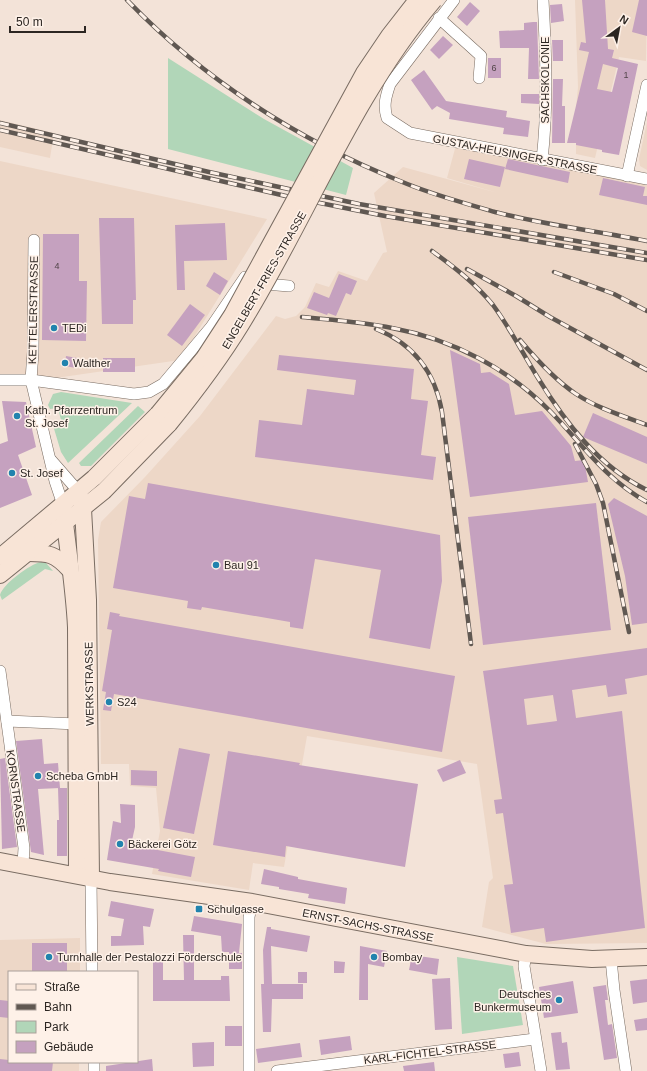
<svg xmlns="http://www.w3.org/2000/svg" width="647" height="1071" font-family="Helvetica,sans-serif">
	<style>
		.built { fill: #edd7c7 }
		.green { fill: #b1d6b8 }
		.building { fill: #c5a1bf; fill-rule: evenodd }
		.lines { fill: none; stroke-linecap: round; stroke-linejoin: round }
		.minor-casing { stroke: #796c62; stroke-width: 12 }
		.secondary-casing { stroke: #796c62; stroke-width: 18 }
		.minor { stroke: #fff; stroke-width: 11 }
		.secondary { stroke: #f8e4d6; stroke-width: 16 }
		.rail-casing { stroke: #605852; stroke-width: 4.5 }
		.rail { stroke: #fef1e8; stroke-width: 3; stroke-dasharray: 9; stroke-linecap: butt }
		.secondary-bridge-casing { stroke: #796c62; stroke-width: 18; stroke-linecap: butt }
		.secondary-bridge { stroke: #f8e4d6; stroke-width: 16 }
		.poi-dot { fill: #2183ae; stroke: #fef1e8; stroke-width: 1.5 }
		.labels { text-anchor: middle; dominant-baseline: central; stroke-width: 3; stroke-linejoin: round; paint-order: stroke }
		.number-label { font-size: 9px; fill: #524549 }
		.street-label { font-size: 11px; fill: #2c2622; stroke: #fef1e8 }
		.poi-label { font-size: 11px; fill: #2c2622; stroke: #fef1e8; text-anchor: start }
	</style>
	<rect width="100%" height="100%" fill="#f3e3d8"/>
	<!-- built -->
	<g class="built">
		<polygon points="575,0 647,0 646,61 619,57 595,158 576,154 576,108 578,87"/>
		<polygon points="0,120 54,133 50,158 0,147"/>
		<polygon points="647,122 647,170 640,166 639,159"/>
		<polygon points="456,145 647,181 647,943 546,944 482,927 489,882 493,878 477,764 307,736 284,867 253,863 249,890 152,874 160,831 156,788 130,786 129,764 101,764 98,540 101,522 145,477 200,416 276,316 285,319 296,316 305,307 316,283 329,287 338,271 367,281 383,253 387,252 374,193 403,167 498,193 447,178"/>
		<polygon points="0,161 267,219 180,360 28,382 0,383"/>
		<polygon points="80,938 80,972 9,972 9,1062 79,1062 79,1071 0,1071 0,940"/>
	</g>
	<!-- green -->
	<g class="green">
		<polygon points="168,58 264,119 353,168 346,195 168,149"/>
		<polygon points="61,392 132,403 68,463 61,452 52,422 61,420 58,408 50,409 48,405 53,394"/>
		<polygon points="138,406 145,412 91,466 81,466 79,463"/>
		<path d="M41,562L46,563L53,571L45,569L2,600L0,595C3,584 30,564 41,562Z"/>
		<polygon points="457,957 513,966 523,1025 462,1034"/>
	</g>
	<!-- building -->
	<g class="building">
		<path d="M582,0H605L608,49L614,50L612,58L638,64L619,155L602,152V150L576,145V143H567L589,52L579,50L581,42L586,43ZM603,64L618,68L612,92L597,89Z"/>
		<polygon points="639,0 647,0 647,36 632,32"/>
		<polygon points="470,2 480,11 467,26 457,17"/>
		<polygon points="562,4 564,21 551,23 550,5"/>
		<polygon points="533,22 537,22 539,79 528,79 529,48 500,48 499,31 524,30 524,23"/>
		<polygon points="443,36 453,45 439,59 430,50"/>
		<polygon points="552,40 563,40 563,61 553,61"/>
		<rect x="488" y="58" width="13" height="20"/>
		<polygon points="424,70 446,101 507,111 506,117 530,121 528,137 503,134 504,128 449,119 450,113 437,106 432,110 411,80"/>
		<polygon points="553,79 563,79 562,106 565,106 565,143 552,143"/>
		<polygon points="521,94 539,94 539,104 521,103"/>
		<polygon points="469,159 505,167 500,187 464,179"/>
		<polygon points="508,159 570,172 568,183 505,169"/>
		<polygon points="603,178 645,187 643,196 647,196 647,205 599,195"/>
		<polygon points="99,218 134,218 136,300 133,300 133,324 102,324"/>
		<polygon points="225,223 227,260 184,261 185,290 177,290 175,225"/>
		<polygon points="43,234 79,234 79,281 87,281 86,341 42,340"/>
		<polygon points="214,272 228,281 220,295 206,286"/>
		<polygon points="339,274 357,281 351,295 346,293 336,316 328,313 327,315 307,308 314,292 329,298"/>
		<polygon points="190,304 205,315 182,346 167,335"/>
		<polygon points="450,350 480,364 481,373 490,372 509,384 515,415 542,411 571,446 575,461 584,460 588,482 470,497"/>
		<polygon points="279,355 414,369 411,399 428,401 421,455 436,457 433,480 255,457 259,420 302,425 307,389 354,395 356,380 277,370"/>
		<polygon points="66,356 77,358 76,368 65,366"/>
		<rect x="103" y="358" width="32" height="14"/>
		<polygon points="2,401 26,402 36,447 18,455 32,495 0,508 0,444 8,441"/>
		<polygon points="593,413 647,437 647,464 583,437"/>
		<polygon points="148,483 440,535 442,581 430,649 369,638 381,570 315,559 303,629 290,627 290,622 202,607 201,610 187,608 188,601 113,588 129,496 145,499"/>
		<polygon points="614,498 647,516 647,623 632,625 625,576 608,504"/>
		<polygon points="596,503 611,630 483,645 468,517"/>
		<polygon points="110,612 120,614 119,616 455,676 442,752 114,694 111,711 103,710 106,692 102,691 112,630 107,629"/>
		<path d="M647,648V675L625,679L627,694L608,697L606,685L572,690L576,718L622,711L645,928L546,942L544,928L511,933L504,885L513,884L503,813L496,814L494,800L502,799L483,671ZM553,695L557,721L527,725L524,699Z"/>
		<polygon points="42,739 44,764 58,763 60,788 38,789 44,855 31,852 16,741"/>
		<polygon points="179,748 210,754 194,834 163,828"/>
		<polygon points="228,751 300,763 299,765 418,784 405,867 286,846 285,857 213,845"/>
		<polygon points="5,758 17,847 2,849 0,759"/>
		<polygon points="460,760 466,773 443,782 437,770"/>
		<polygon points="131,770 157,771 157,786 131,785"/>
		<polygon points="58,788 67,788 67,856 57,856 57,820 59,820"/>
		<polygon points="120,804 135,805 135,827 131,845 195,857 191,877 158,871 159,869 107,860 113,821 121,823"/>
		<polygon points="264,869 298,877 298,879 347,888 345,904 308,898 309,894 279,889 279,887 261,884"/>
		<polygon points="111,901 154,909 150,927 143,926 144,945 111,946 111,936 121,936 124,919 108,916"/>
		<polygon points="194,916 242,924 239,953 242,953 242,969 229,969 229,952 222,952 221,936 191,931"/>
		<polygon points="267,927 271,927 271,929 310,936 307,952 271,946 272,984 303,984 303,999 272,999 271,1032 263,1032 261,984 264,984 263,950"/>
		<polygon points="183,935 194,935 194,980 221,980 221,976 229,976 230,1001 153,1001 153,962 163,962 163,980 184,980"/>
		<rect x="32" y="943" width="35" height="29"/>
		<polygon points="360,946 387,951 384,967 368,964 368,1000 359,1000"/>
		<polygon points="412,955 439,959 437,975 409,970"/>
		<polygon points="334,961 345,962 344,973 334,973"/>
		<rect x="298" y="972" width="9" height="11"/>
		<polygon points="450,978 452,1029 435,1030 432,979"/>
		<polygon points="647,979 647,1002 633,1004 630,981"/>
		<polygon points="573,981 578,1013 544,1018 539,987"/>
		<polygon points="606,985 608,1000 605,1000 608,1025 612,1024 617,1058 604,1060 593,987"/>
		<polygon points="0,1000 9,1001 9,1018 0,1017"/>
		<polygon points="647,1018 647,1030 636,1031 634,1020"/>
		<rect x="225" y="1026" width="17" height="20"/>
		<polygon points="561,1032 562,1043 567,1042 570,1069 556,1070 551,1033"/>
		<polygon points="350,1036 352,1050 321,1055 319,1040"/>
		<polygon points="214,1042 214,1066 193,1067 192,1043"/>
		<polygon points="300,1043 302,1057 258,1063 256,1049"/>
		<polygon points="519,1052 521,1066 505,1068 503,1054"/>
		<polygon points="0,1059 9,1060 9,1062 53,1062 52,1071 0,1071"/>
		<polygon points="152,1059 153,1071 106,1071 106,1066"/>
		<polygon points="434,1062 435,1071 404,1071 403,1066"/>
	</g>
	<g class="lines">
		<defs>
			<g id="minor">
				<path d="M454,0L390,84C386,96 383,105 387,118L410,133L647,179"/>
				<polyline points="439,18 481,56 479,78"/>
				<path d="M542,160C548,107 546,53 543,0"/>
				<polyline points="627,176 647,85"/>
				<polyline points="34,240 33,352 31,380 55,481 63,505"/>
				<polyline points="0,380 31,380 134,394 149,392 163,384 211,327 245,277 265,284 289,286"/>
				<polyline points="51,460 79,492"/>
				<polyline points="0,671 24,848 23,864"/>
				<polyline points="7,721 77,724"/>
				<polyline points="91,878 92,972"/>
				<polyline points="526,954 524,966 541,1071"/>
				<polyline points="611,959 614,990 626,1071"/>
				<polyline points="94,1062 94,1071"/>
				<polyline points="249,1071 249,917 252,902"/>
				<polyline points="277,1071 535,1039"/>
			</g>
			<g id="secondary">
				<polyline points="79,492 83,509 88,600 91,878"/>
				<path d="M63,505C67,545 74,586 76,627L77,875"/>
				<path d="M29,553C49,553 55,554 69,569"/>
				<polyline points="0,557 94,478 158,414"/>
				<polyline points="0,575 104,491 169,424"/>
				<polyline points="0,861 110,882 252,902 526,954 592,959 647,957"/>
			</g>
		</defs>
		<!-- minor casing -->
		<use href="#minor" class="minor-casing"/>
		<!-- secondary casing -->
		<use href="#secondary" class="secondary-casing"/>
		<!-- minor -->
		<use href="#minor" class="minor"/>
		<!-- secondary -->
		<use href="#secondary" class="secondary"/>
		<defs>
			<g id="rail">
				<path d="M127,0C202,78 299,141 400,181C430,194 464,203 495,212C545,225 597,231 647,241"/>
				<polyline points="0,123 209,172 359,204 647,253"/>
				<polyline points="0,130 290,197 385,216 647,260"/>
				<path d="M432,251C454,267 475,283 493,305C510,328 523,354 538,378C565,422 599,467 647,490"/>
				<polyline points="467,269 516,296 550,317 647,370"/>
				<polyline points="554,272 614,294 647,311"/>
				<path d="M302,317C332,320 363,322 392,328C452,339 509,369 551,412C583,445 605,479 647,502"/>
				<path d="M376,329C414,344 435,372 442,412L471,644"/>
				<path d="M520,340C536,359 555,380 576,394C597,408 623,416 647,425"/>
				<polyline points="575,444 596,484 603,503 629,632"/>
			</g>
		</defs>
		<!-- rail casing -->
		<use href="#rail" class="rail-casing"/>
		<!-- rail -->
		<use href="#rail" class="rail"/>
		<defs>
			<g id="secondary-bridge">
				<polyline points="158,414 204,358 232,315 364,73 389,36 417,0"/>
				<path d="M169,424C195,392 220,359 242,323C308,216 352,97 434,0"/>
			</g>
		</defs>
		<!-- secondary-bridge casing -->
		<use href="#secondary-bridge" class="secondary-bridge-casing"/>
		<!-- secondary-bridge -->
		<use href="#secondary-bridge" class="secondary-bridge"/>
	</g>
	<!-- markers -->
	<g class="poi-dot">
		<circle cx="54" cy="328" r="4"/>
		<circle cx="65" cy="363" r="4"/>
		<circle cx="17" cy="416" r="4"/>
		<circle cx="12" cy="473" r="4"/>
		<circle cx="216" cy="565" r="4"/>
		<circle cx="109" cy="702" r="4"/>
		<circle cx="38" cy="776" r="4"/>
		<circle cx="120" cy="844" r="4"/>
		<rect x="195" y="905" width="8" height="8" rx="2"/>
		<circle cx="49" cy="957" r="4"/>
		<circle cx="374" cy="957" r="4"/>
		<circle cx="559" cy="1000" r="4"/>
	</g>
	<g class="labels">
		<!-- number labels -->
		<g class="number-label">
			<text x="494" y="68">6</text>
			<text x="626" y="75">1</text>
			<text x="57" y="266">4</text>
		</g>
		<!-- street labels -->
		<g class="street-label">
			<text transform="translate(545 80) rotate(-90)">SACHSKOLONIE</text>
			<text transform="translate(515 154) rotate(11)">GUSTAV-HEUSINGER-STRASSE</text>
			<text transform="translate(264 280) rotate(-60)">ENGELBERT-FRIES-STRASSE</text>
			<text transform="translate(33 310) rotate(-89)">KETTELERSTRASSE</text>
			<text transform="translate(89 684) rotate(-91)">WERKSTRASSE</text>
			<text transform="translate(16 791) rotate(82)">KORNSTRASSE</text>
			<text transform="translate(368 925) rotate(11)">ERNST-SACHS-STRASSE</text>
			<text transform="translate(430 1052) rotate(-7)">KARL-FICHTEL-STRASSE</text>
		</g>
		<!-- poi labels -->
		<g class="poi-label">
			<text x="62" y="328">TEDi</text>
			<text x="73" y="363">Walther</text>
			<text x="25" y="410">Kath. Pfarrzentrum<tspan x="25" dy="13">St. Josef</tspan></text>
			<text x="20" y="473">St. Josef</text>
			<text x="224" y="565">Bau 91</text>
			<text x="117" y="702">S24</text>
			<text x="46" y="776">Scheba GmbH</text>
			<text x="128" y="844">Bäckerei Götz</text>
			<text x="207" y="909">Schulgasse</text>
			<text x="57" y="957">Turnhalle der Pestalozzi Förderschule</text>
			<text x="382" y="957">Bombay</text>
			<text x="551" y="994" text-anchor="end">Deutsches<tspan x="551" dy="13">Bunkermuseum</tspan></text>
		</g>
	</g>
	<!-- legend -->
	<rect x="8" y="971" width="130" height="92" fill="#fef1e8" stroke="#aaa099"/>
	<rect x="16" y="984" width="20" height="6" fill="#f8e4d6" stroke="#aaa099"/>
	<text x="44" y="991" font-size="12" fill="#2c2622">Straße</text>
	<rect x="16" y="1004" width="20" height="6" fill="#605852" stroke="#aaa099"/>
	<text x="44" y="1011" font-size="12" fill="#2c2622">Bahn</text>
	<rect x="16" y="1021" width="20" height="12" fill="#b1d6b8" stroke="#aaa099"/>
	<text x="44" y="1031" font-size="12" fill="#2c2622">Park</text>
	<rect x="16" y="1041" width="20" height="12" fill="#c5a1bf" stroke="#aaa099"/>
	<text x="44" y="1051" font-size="12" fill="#2c2622">Gebäude</text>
	<!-- north arrow -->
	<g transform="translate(619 28) rotate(32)" stroke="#fef1e8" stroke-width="3" paint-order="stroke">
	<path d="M0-3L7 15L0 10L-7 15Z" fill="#2c2622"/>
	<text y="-6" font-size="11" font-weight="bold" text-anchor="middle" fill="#2c2622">N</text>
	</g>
	<!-- scale -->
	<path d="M10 26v6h75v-6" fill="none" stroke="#2c2622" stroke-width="2"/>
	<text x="16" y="26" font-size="12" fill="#2c2622" stroke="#fef1e8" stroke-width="3" paint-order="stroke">50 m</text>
</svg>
